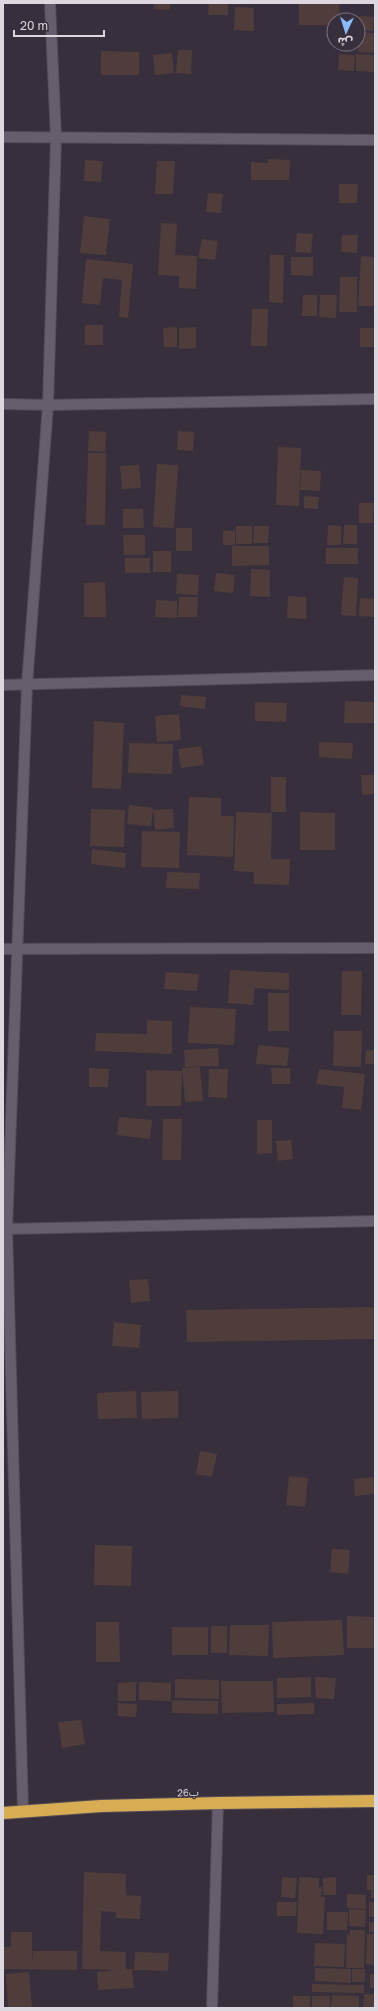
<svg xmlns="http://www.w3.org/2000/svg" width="378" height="2011" font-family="'Golos Text','Noto Sans Arabic',sans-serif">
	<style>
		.building { fill: #4f3d3b }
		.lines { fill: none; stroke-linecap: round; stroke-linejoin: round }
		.minor-casing { stroke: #534d58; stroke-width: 12 }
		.highway-casing { stroke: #534d58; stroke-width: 14 }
		.minor { stroke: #675e6d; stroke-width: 10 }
		.highway { stroke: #d7ac52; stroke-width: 12 }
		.labels { text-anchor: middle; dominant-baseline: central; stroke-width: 3; stroke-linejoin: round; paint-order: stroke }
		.street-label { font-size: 10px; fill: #ddd8e0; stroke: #372f3c }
	</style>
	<rect width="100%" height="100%" fill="#372f3c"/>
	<!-- building -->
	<g class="building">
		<polygon points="154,3 170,3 170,10 154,9"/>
		<polygon points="209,3 228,3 228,15 208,15"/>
		<polygon points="299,3 339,3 340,20 334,20 334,25 299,25"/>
		<polygon points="235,7 254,8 254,31 234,30"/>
		<polygon points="359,16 374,17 373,31 358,30"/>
		<polygon points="359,32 375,33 375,53 358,52"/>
		<polygon points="178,50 192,50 191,74 176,73"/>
		<polygon points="101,51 139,52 139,75 101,75"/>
		<polygon points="172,53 174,73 155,75 153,55"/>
		<polygon points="339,54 355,55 354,71 338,70"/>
		<polygon points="356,54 375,55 374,72 356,71"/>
		<polygon points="268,159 290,160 289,180 251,180 251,162 268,163"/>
		<polygon points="85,160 103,161 101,182 84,181"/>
		<polygon points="157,161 175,161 173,194 155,194"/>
		<polygon points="339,184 358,184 357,203 339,203"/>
		<polygon points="208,193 223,194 221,213 206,212"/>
		<polygon points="84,216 110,219 106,255 80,253"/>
		<polygon points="161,223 177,224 175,255 197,256 196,289 179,288 179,276 158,275"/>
		<polygon points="297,233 313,234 311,253 295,252"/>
		<polygon points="342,235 358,235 357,253 341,252"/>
		<polygon points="202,239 218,241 215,260 198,258"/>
		<polygon points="270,255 284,255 283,303 269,302"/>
		<polygon points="361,256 375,257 375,306 358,306"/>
		<polygon points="291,257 313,257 313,276 291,275"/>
		<polygon points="86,259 133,264 128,318 119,317 122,280 103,278 100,305 82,303"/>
		<polygon points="340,277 357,277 357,312 339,312"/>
		<polygon points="303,295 317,295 317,316 302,316"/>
		<polygon points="320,295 337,295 336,318 319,317"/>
		<polygon points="252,309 268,309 267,346 251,346"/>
		<rect x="85" y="325" width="18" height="20"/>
		<polygon points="177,327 177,347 164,347 163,328"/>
		<polygon points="196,327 196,348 179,349 179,328"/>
		<rect x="360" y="328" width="15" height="19"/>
		<polygon points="89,431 106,432 105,452 88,451"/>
		<polygon points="178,431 194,432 193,451 177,450"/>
		<polygon points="278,447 301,448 299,506 276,505"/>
		<polygon points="88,453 106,453 105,525 86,525"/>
		<polygon points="157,464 178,465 174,528 153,527"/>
		<polygon points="139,465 141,488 122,489 120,466"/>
		<polygon points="301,470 321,471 320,491 300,490"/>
		<polygon points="304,496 319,497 318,509 304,508"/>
		<polygon points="359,503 374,503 373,523 359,523"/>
		<polygon points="123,509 143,509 144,528 123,528"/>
		<polygon points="328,525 341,526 341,545 327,545"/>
		<polygon points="344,525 357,525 357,544 343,544"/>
		<rect x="236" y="526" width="16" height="18"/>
		<polygon points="254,526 269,526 268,543 253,543"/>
		<rect x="176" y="528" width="16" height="23"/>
		<polygon points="235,530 235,545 223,545 223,531"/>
		<polygon points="123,535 145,535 145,555 124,555"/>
		<polygon points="232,546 269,546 269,565 232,566"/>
		<rect x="326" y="548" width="32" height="16"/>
		<rect x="153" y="551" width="18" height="21"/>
		<rect x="125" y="558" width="25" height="15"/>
		<polygon points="251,569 270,570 270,597 250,596"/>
		<polygon points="216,573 235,575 233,593 214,591"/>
		<polygon points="177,574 199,575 198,595 176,594"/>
		<polygon points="344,577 358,578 356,616 341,615"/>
		<polygon points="105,582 106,617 84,617 84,583"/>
		<polygon points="288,596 306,597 306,619 287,618"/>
		<polygon points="179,597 198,597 197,617 178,617"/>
		<polygon points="360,598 375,599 375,617 359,616"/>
		<polygon points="156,600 177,601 177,618 155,617"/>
		<polygon points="181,695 206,697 205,709 180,706"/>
		<polygon points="345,701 375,702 375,723 344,723"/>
		<polygon points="255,702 287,703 286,722 255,721"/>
		<polygon points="179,714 181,740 157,742 155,716"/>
		<polygon points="94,721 124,723 121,789 92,788"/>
		<polygon points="319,742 353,743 352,759 319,757"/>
		<polygon points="129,743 173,744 172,774 128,773"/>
		<polygon points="201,746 204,765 181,768 178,749"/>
		<polygon points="361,775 375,775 375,794 362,795"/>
		<rect x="271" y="777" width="15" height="35"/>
		<polygon points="189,797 221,798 221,816 234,816 233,857 187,855"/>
		<polygon points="129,805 153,808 151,826 127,824"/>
		<polygon points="91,809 125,810 124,847 90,846"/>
		<polygon points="173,809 174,828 155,830 153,810"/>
		<polygon points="236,812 272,813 271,859 290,859 289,885 254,884 254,872 234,871"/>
		<polygon points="300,812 335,813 335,850 300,850"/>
		<polygon points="142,831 180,832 179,868 141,867"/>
		<polygon points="92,849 126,853 125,868 91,864"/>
		<polygon points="167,872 200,873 199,889 166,888"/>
		<polygon points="230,970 289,973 289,990 255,988 253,1005 228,1003"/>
		<polygon points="342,971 362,971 361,1015 341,1015"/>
		<polygon points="166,972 199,974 197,991 164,989"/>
		<rect x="268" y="993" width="21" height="38"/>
		<polygon points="190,1007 236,1009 234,1045 188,1043"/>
		<polygon points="147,1020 172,1021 172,1054 95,1051 96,1033 147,1034"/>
		<polygon points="334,1031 362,1031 361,1067 333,1066"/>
		<polygon points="258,1045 289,1048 287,1066 256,1064"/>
		<polygon points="218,1048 219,1066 185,1067 184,1050"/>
		<polygon points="366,1050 375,1050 375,1064 365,1064"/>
		<polygon points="200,1067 203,1101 185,1102 182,1068"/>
		<polygon points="89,1068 109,1069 108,1087 89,1087"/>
		<polygon points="271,1068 290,1068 290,1084 272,1084"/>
		<polygon points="209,1069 228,1069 227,1098 208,1097"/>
		<polygon points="319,1069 365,1074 361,1110 342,1108 344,1087 316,1084"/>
		<polygon points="146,1070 182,1071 181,1106 146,1106"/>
		<polygon points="119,1117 152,1120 150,1139 117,1135"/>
		<polygon points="163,1119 182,1119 181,1160 162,1160"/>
		<polygon points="257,1120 272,1120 272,1153 257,1154"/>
		<polygon points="291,1140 293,1159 278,1161 276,1141"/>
		<polygon points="148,1279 150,1301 131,1303 129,1280"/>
		<polygon points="375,1307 375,1339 187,1342 186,1310"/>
		<polygon points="114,1322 141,1325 139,1348 112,1346"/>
		<polygon points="136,1391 137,1418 98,1419 97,1393"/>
		<polygon points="178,1391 178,1418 142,1419 141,1392"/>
		<polygon points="200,1451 217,1454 212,1477 196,1474"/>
		<polygon points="289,1476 308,1478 305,1507 286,1505"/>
		<polygon points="374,1477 375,1494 355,1496 354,1479"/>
		<polygon points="95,1545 132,1546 131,1586 94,1585"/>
		<polygon points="332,1549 350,1550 348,1574 330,1572"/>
		<polygon points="347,1616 375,1617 375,1648 347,1648"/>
		<polygon points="342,1620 344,1655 273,1658 272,1622"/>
		<polygon points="96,1622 119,1622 120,1662 96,1662"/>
		<polygon points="230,1625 269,1625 268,1656 229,1655"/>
		<rect x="211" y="1626" width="16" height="27"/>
		<rect x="172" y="1627" width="36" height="28"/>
		<polygon points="311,1677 311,1697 277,1698 277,1678"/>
		<polygon points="315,1677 336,1678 334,1699 316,1698"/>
		<polygon points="175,1679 219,1680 219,1699 175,1698"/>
		<polygon points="221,1681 273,1681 274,1712 222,1713"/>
		<polygon points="136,1682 136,1701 118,1701 118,1683"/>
		<polygon points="139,1682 171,1683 171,1701 139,1700"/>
		<polygon points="172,1700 218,1701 218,1714 172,1713"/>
		<polygon points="118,1703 137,1704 136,1717 118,1716"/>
		<polygon points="314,1703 314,1714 277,1715 277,1704"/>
		<polygon points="81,1720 85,1744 62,1748 58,1722"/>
		<polygon points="84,1872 126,1874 126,1895 141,1896 140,1919 116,1918 116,1912 101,1911 100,1951 126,1952 126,1969 132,1969 134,1988 98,1990 97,1972 114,1970 82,1969"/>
		<polygon points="367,1875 375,1875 375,1898 371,1898 371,1890 367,1890"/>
		<polygon points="282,1877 297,1878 295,1898 281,1897"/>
		<polygon points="299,1877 319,1878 319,1887 322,1887 321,1897 325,1897 323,1934 297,1933"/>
		<polygon points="336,1877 336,1895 323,1895 323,1878"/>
		<polygon points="347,1894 366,1895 366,1909 347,1908"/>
		<polygon points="277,1902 297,1902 296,1916 277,1916"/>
		<rect x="369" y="1902" width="6" height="15"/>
		<polygon points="349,1909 366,1910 365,1927 349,1926"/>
		<polygon points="327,1912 348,1912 347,1930 327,1930"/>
		<rect x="369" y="1922" width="6" height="10"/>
		<polygon points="350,1930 365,1930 364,1968 346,1968 347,1934 350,1935"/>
		<polygon points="11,1932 32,1932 32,1962 33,1951 77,1951 77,1970 3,1969 3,1947 11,1947"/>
		<polygon points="367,1934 375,1934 375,1965 366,1964"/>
		<polygon points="315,1943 345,1944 344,1967 314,1966"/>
		<polygon points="135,1952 169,1953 168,1971 134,1970"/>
		<polygon points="315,1968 351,1969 351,1983 315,1981"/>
		<rect x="352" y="1969" width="13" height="13"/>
		<polygon points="29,1972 32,2008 8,2008 6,1974"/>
		<rect x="370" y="1974" width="5" height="14"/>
		<polygon points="312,1984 364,1985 364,1993 312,1992"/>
		<polygon points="364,1994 375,1994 375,2008 363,2008"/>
		<polygon points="332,1995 359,1996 359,2008 331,2008"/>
		<rect x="293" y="1996" width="17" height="12"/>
		<rect x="312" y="1996" width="18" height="12"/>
	</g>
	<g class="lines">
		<defs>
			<g id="minor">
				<polyline points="3,137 375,140"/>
				<polyline points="3,404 48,405 375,399"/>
				<polyline points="3,685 375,675"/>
				<polyline points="3,949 375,948"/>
				<polyline points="7,1229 375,1221"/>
				<polyline points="23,1811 7,1229 27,685 48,405 56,138 50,3"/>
				<polyline points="212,2008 218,1803"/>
			</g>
			<polyline id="highway" points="3,1813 101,1806 218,1803 375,1801"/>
		</defs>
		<!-- minor casing -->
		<use href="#minor" class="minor-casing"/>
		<!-- highway casing -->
		<use href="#highway" class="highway-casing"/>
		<!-- minor -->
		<use href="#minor" class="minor"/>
		<!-- highway -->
		<use href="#highway" class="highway"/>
	</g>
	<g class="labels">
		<!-- street labels -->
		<g class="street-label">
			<text transform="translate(188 1792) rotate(-2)">26ب</text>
		</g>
	</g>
	<!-- border -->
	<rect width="378" height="2011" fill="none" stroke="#ddd8e0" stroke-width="8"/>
	<!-- north arrow -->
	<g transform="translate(346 32) rotate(184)"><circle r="19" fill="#372f3c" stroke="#79737e"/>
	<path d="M0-3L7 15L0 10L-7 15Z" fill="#89bafc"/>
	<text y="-6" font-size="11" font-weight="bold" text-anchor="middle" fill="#ddd8e0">ش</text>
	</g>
	<!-- scale -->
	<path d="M14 30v6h90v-6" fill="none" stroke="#ddd8e0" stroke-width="2"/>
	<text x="20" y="30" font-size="12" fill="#ddd8e0" stroke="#372f3c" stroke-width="3" paint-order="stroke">20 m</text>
</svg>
